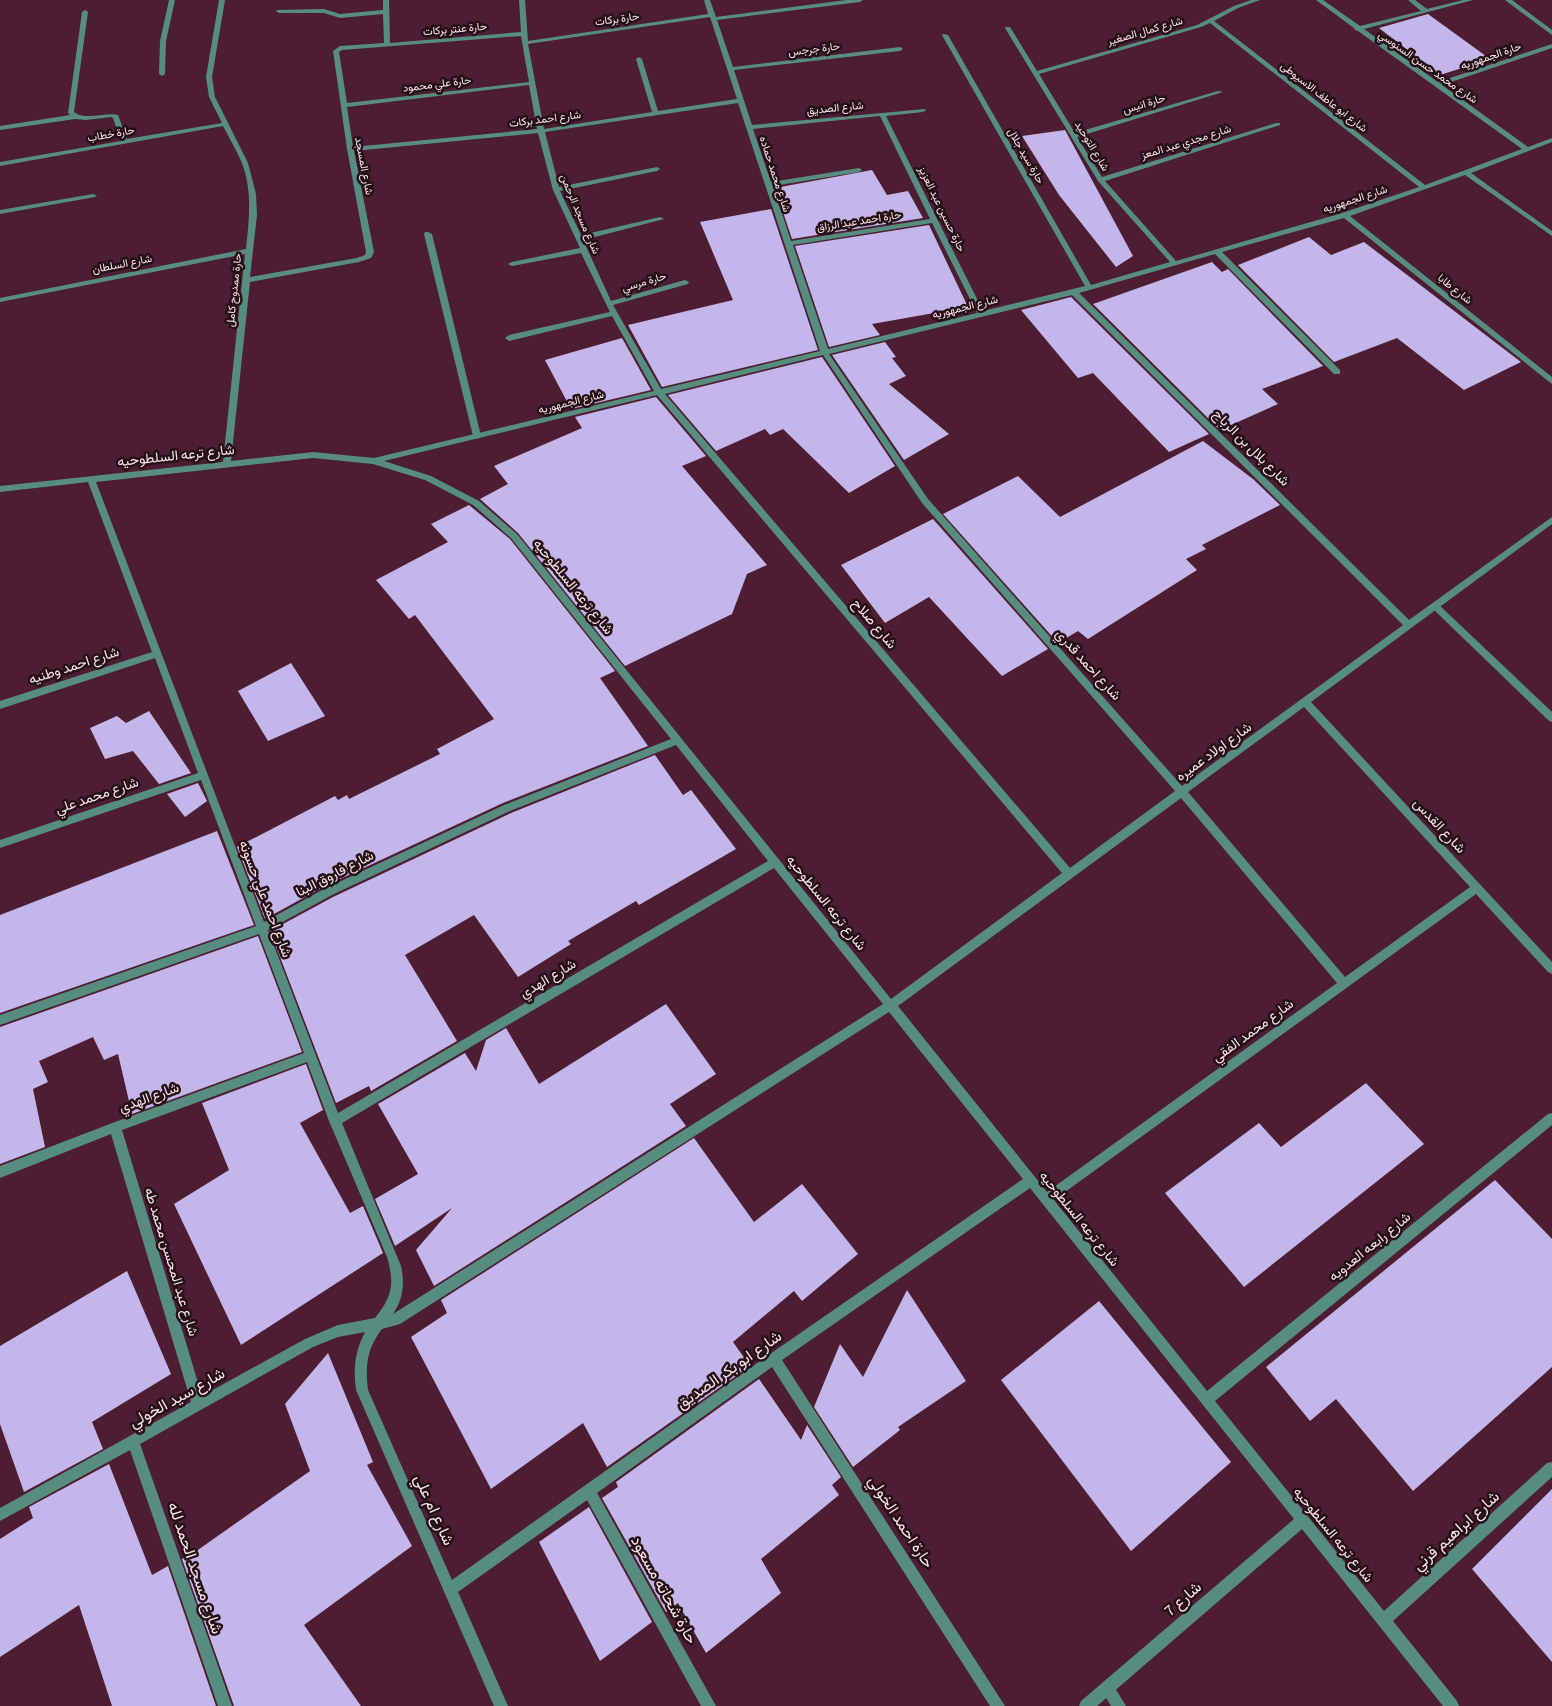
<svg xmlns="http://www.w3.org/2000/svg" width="1552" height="1706" font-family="'Source Sans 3',Vazirmatn,sans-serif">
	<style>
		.building { fill: #c3b6ea }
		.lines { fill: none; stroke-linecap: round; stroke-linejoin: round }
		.lane { fill: #578d7f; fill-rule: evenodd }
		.street { fill: #578d7f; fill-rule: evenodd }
		.labels { text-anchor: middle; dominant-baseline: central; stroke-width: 5; stroke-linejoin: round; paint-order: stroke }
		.far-street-label { font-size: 11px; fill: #fbe1ea; stroke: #261119 }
		.street-label { font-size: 14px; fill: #fbe1ea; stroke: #261119 }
		.near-street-label { font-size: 16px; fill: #fbe1ea; stroke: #261119 }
	</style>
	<rect width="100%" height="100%" fill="#4d1e31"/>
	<!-- building -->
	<g class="building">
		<polygon points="1428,14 1490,59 1440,75 1379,28"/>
		<polygon points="1065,130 1133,256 1116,267 1059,195 1022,136"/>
		<polygon points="872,170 887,195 908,191 923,218 792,239 775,188"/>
		<polygon points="771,209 818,350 662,387 628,325 733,300 700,222"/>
		<polygon points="929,225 968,307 872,324 880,335 829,347 795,246"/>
		<polygon points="1309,237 1331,255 1364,242 1521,362 1464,390 1397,338 1334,362 1238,265"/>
		<polygon points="1212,262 1222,272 1228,269 1323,366 1262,389 1278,404 1220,430 1093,304"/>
		<polygon points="1071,297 1209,434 1169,452 1093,373 1078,378 1021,310"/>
		<polygon points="622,338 651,390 571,409 545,360"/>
		<polygon points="885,342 896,357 892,358 906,376 889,384 949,434 904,460 832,355"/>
		<polygon points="822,357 895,466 849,493 783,429 770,435 765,429 716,451 668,395"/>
		<polygon points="656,397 706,456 682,466 767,565 747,574 732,614 625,666 518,533 480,499 508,484 494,466 582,428 575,417"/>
		<polygon points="1203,441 1253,479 1280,505 1202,545 1206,549 1186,559 1197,570 1088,639 1078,631 1058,643 943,514 1018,476 1060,517"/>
		<polygon points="469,505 510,539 615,671 600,678 648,746 503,803 323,887 265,919 237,847 335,796 338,800 347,795 349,799 440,754 437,749 494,719 415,615 409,619 376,580 448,542 431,524"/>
		<polygon points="933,519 1048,649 1002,676 929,597 885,623 841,565"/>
		<polygon points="291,663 325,716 268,741 238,691"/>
		<polygon points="149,711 191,773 159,784 133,751 105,759 90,728 117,716 126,723"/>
		<polygon points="655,755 683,795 691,790 736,849 639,905 636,901 568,941 571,944 518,977 474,915 405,955 457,1041 371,1091 369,1086 336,1103 270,931 333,897 511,813"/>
		<polygon points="198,783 207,801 185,817 167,794"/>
		<polygon points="217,831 254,925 0,1013 0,915"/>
		<polygon points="258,936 302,1052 132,1114 118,1054 104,1060 93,1037 39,1061 48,1082 33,1089 45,1147 0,1164 0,1027"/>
		<polygon points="666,1004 716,1074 670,1104 686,1126 434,1286 416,1250 452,1208 395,1246 375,1199 418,1174 378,1104 465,1053 476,1071 486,1040 506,1028 539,1084"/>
		<polygon points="306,1064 323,1110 300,1123 350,1213 363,1206 383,1253 241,1345 174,1204 229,1170 202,1103"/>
		<polygon points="1366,1083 1424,1144 1244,1287 1165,1193 1259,1123 1281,1147"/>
		<polygon points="694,1138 754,1222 802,1184 858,1254 802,1301 794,1291 733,1342 750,1366 607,1467 583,1423 491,1489 411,1337 447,1313 441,1300"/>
		<polygon points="1495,1180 1552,1239 1552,1367 1413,1491 1336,1399 1310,1421 1266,1367"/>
		<polygon points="127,1271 171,1374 92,1422 103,1449 24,1492 0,1424 0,1346"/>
		<polygon points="907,1290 966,1381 898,1427 900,1430 853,1467 814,1407 840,1344 863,1377"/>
		<polygon points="1099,1301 1231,1462 1131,1551 1001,1380"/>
		<polygon points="328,1353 373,1462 367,1465 412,1546 304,1625 361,1706 234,1706 182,1559 195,1552 310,1471 285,1404"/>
		<polygon points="759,1379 801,1440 807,1425 841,1477 832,1485 839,1495 761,1559 781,1593 706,1653 678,1603 666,1612 602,1498 618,1487 616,1482"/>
		<polygon points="109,1464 152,1575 168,1566 216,1706 112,1706 79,1605 0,1657 0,1539 33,1518 29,1507"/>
		<polygon points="1552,1489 1552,1662 1472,1569"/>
		<polygon points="589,1507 652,1622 600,1661 539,1542"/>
	</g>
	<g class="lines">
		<!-- lane -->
		<g class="lane">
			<polygon points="425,232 428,232 432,234 481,436 477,439 473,436 424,234"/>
			<polygon points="1435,603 1438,604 1552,712 1552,722 1549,721 1432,608 1431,606"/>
			<polygon points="1107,1681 1112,1683 1126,1706 1111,1706 1100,1688 1102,1683"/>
		</g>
		<!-- street -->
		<g class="street">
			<polygon points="169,0 175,0 166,41 165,74 162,76 159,74 160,41"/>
			<path d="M219,0H225L212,77L215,97L248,163L256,194L257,215L250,277L357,258L365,255L366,252L347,149L333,51L340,46L384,43L383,14L340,18L324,13H279L276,11L277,10L324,9L340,14L383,10V0H389L390,43L521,32L519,0H525L528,41L708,14L704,0H710L716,17L846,0H863L860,2L717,20L733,67L900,47L903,49L900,51L734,70L752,125L925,109L926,110L923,112L886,116L983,311L1085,286L942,35L943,34L948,35L1091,285L1170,262L1098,181L1005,28L1006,27H1010L1037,71L1197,25L1234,6L1251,0H1260L1238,8L1214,21L1425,185L1522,149L1358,31L1355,30L1354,28L1316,0H1323L1360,26L1421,11L1408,0H1415L1427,9L1463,0H1473L1364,29L1438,82L1552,44V48L1442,85L1528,147L1552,138V142L1471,173L1552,231V236L1465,175L1350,216L1552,377V384L1344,218L1222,252L1340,370V374H1334L1215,254L1079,293L1409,620L1552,517V524L1311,702L1552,962V974L1548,972L1476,894L1054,1200L1207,1391L1548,1114L1552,1113V1125L1215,1401L1384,1611L1547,1463L1552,1462V1477L1393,1621L1457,1701L1459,1706H1443L1302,1529L1097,1706H1079L1081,1701L1294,1519L1030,1188L782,1360L1005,1706H990L772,1367L597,1493L716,1706H701L587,1500L458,1592L508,1706H494L356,1390C353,1369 355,1351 365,1332L338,1337L313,1347L140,1444L232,1706H218L130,1450L0,1521V1508L191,1402L111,1134L0,1178V1166L115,1122L304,1053L259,934L0,1025V1015L256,926L201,780L0,848V840L198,773L155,658L0,709V701L152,652L88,482L0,492V486L223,462L245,254L0,302V298L246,249C249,220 253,189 241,161C236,149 229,138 223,126L0,166V162L121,141L113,118L111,117L86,120L75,119L0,130V126L70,115L68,113L82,12L85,10L88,12L74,112C85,121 105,112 118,115L127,139L222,123L209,97L206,77ZM710,17L737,99L658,111L642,59L639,57L636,59L652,112L544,129L528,44ZM1210,23L1419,187L1342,213L1176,261L1105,181L1280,125V123H1276L1102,177L1077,137L1223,92L1218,91L1075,133L1039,74L1201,27ZM521,36L529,82L347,103L339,52L342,50ZM529,85L537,129L353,147L347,107ZM738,103L820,351L661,389L613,305L688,284L689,282L685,280L611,301L584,242L591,238L664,219L660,217L586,234L582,237L560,191L657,171L660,169L657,167L559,187L545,132ZM880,116L930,219L791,241L773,186L859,172L862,170L859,168L771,182L753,129ZM538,133L553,190L580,248L512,262L508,264L512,266L581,253L610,312L509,335L505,338L509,341L612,316L654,391L374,458L313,452L231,461L250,282L359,262L371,258L374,252L354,151ZM932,223L977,313L828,349L793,245ZM1072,295L1403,625L1182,786L928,499L829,354ZM823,355L922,503L1175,791L1070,868L665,394ZM657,395L1062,873L891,999L517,534L479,501L431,476L384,461ZM313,458L373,464L425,480L473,505L511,538L671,739L504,805L324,889L264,922L96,482ZM1304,707L1470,887L1345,977L1188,792ZM676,745L768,861L338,1113L268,930L332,895L510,811ZM1181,798L1337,983L1047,1192L898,1006ZM774,868L883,1004L393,1314C403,1299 405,1284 401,1266L342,1123ZM889,1012L1023,1179L770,1354L452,1580L368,1390C365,1366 367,1348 382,1329L400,1324ZM307,1062L329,1121L387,1257C395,1284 392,1297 375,1318L338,1325L305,1339L202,1396L122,1130Z"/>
			<polygon points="1505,0 1512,0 1552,30 1552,35"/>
			<polygon points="93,194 97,196 95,197 0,214 0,210"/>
		</g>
	</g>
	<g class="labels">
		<!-- far-street labels -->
		<g class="far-street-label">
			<text transform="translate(617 19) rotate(-8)">حارة بركات</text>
			<text transform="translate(455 29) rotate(-5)">حارة عنتر بركات</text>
			<text transform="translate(1145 31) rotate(-16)">شارع كمال الصغير</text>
			<text transform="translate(814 49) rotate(-7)">حارة جرجس</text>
			<text transform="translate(1491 56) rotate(-19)">حارة الجمهوريه</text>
			<text transform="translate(1428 67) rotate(35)">شارع محمد حسن السنوسي</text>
			<text transform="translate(437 84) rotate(-7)">حارة علي محمود</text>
			<text transform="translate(1324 97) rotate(38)">شارع ابو عاطف الاسيوطى</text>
			<text transform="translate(1144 104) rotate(-17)">حارة انيس</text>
			<text transform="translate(835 108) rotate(-6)">شارع الصديق</text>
			<text transform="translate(545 119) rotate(-7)">شارع احمد بركات</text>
			<text transform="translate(111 134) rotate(-10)">حارة خطاب</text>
			<text transform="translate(1186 142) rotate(-17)">شارع مجدي عبد المعز</text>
			<text transform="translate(1092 146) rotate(59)">شارع التوحيد</text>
			<text transform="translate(1026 156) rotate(60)">حارة سيد جلال</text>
			<text transform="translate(364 166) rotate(79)">شارع المسجد</text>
			<text transform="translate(775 174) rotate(72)">شارع محمد حماده</text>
			<text transform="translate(1355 199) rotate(-18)">شارع الجمهوريه</text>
			<text transform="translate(942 209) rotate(64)">حارة حسين عبد العزيز</text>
			<text transform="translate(580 214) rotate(67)">شارع مسجد الرحمن</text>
			<text transform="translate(859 221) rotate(-9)">حارة احمد عبد الرزاق</text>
			<text transform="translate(122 264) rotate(-11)">شارع السلطان</text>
			<text transform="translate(644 282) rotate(-16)">حارة مرسي</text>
			<text transform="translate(1455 289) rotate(39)">شارع طابا</text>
			<text transform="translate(234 290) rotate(-84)">حارة ممدوح كامل</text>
			<text transform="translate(965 307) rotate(-14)">شارع الجمهوريه</text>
			<text transform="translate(571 402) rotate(-14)">شارع الجمهوريه</text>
		</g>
		<!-- street labels -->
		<g class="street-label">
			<text transform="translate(1251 448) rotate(45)">شارع بلال بن الرباح</text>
			<text transform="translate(176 456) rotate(-6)">شارع ترعه السلطوحيه</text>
			<text transform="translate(573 587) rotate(51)">شارع ترعه السلطوحيه</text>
			<text transform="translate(874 624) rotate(50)">شارع صلاح</text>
			<text transform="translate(1088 665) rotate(48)">شارع احمد قدري</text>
			<text transform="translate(74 666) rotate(-18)">شارع احمد وطنيه</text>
			<text transform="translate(1214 752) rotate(-36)">شارع اولاد عميره</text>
			<text transform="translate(97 796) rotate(-19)">شارع محمد علي</text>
			<text transform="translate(1439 826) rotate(47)">شارع القدس</text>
			<text transform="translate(335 874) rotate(-27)">شارع فاروق البنا</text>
			<text transform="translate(265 899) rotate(69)">شارع احمد علي حسونه</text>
			<text transform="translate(826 903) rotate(51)">شارع ترعه السلطوحيه</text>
			<text transform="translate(548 979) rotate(-31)">شارع الهدي</text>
			<text transform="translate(1253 1031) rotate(-36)">شارع محمد الفقي</text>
			<text transform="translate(149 1098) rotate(-20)">شارع الهدي</text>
			<text transform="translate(1079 1219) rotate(51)">شارع ترعه السلطوحيه</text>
			<text transform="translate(1370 1247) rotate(-39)">شارع رابعه العدويه</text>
			<text transform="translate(171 1262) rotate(73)">شارع عبد المحسن محمد طه</text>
			<text transform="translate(1333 1535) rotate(51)">شارع ترعه السلطوحيه</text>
		</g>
		<!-- near-street labels -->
		<g class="near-street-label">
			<text transform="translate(729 1370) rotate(-35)">شارع ابو بكر الصديق</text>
			<text transform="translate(177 1398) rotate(-29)">شارع سيد الخولي</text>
			<text transform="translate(434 1510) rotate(66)">شارع ام علي</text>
			<text transform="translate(901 1522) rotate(57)">حارة احمد الخولي</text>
			<text transform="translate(1456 1531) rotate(-42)">شارع ابراهيم قرني</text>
			<text transform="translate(195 1568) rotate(71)">شارع مسجد الحمد لله</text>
			<text transform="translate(664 1590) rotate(61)">حارة شحاته مسعود</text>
			<text transform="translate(1183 1599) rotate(-41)">شارع 7</text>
		</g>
	</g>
</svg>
